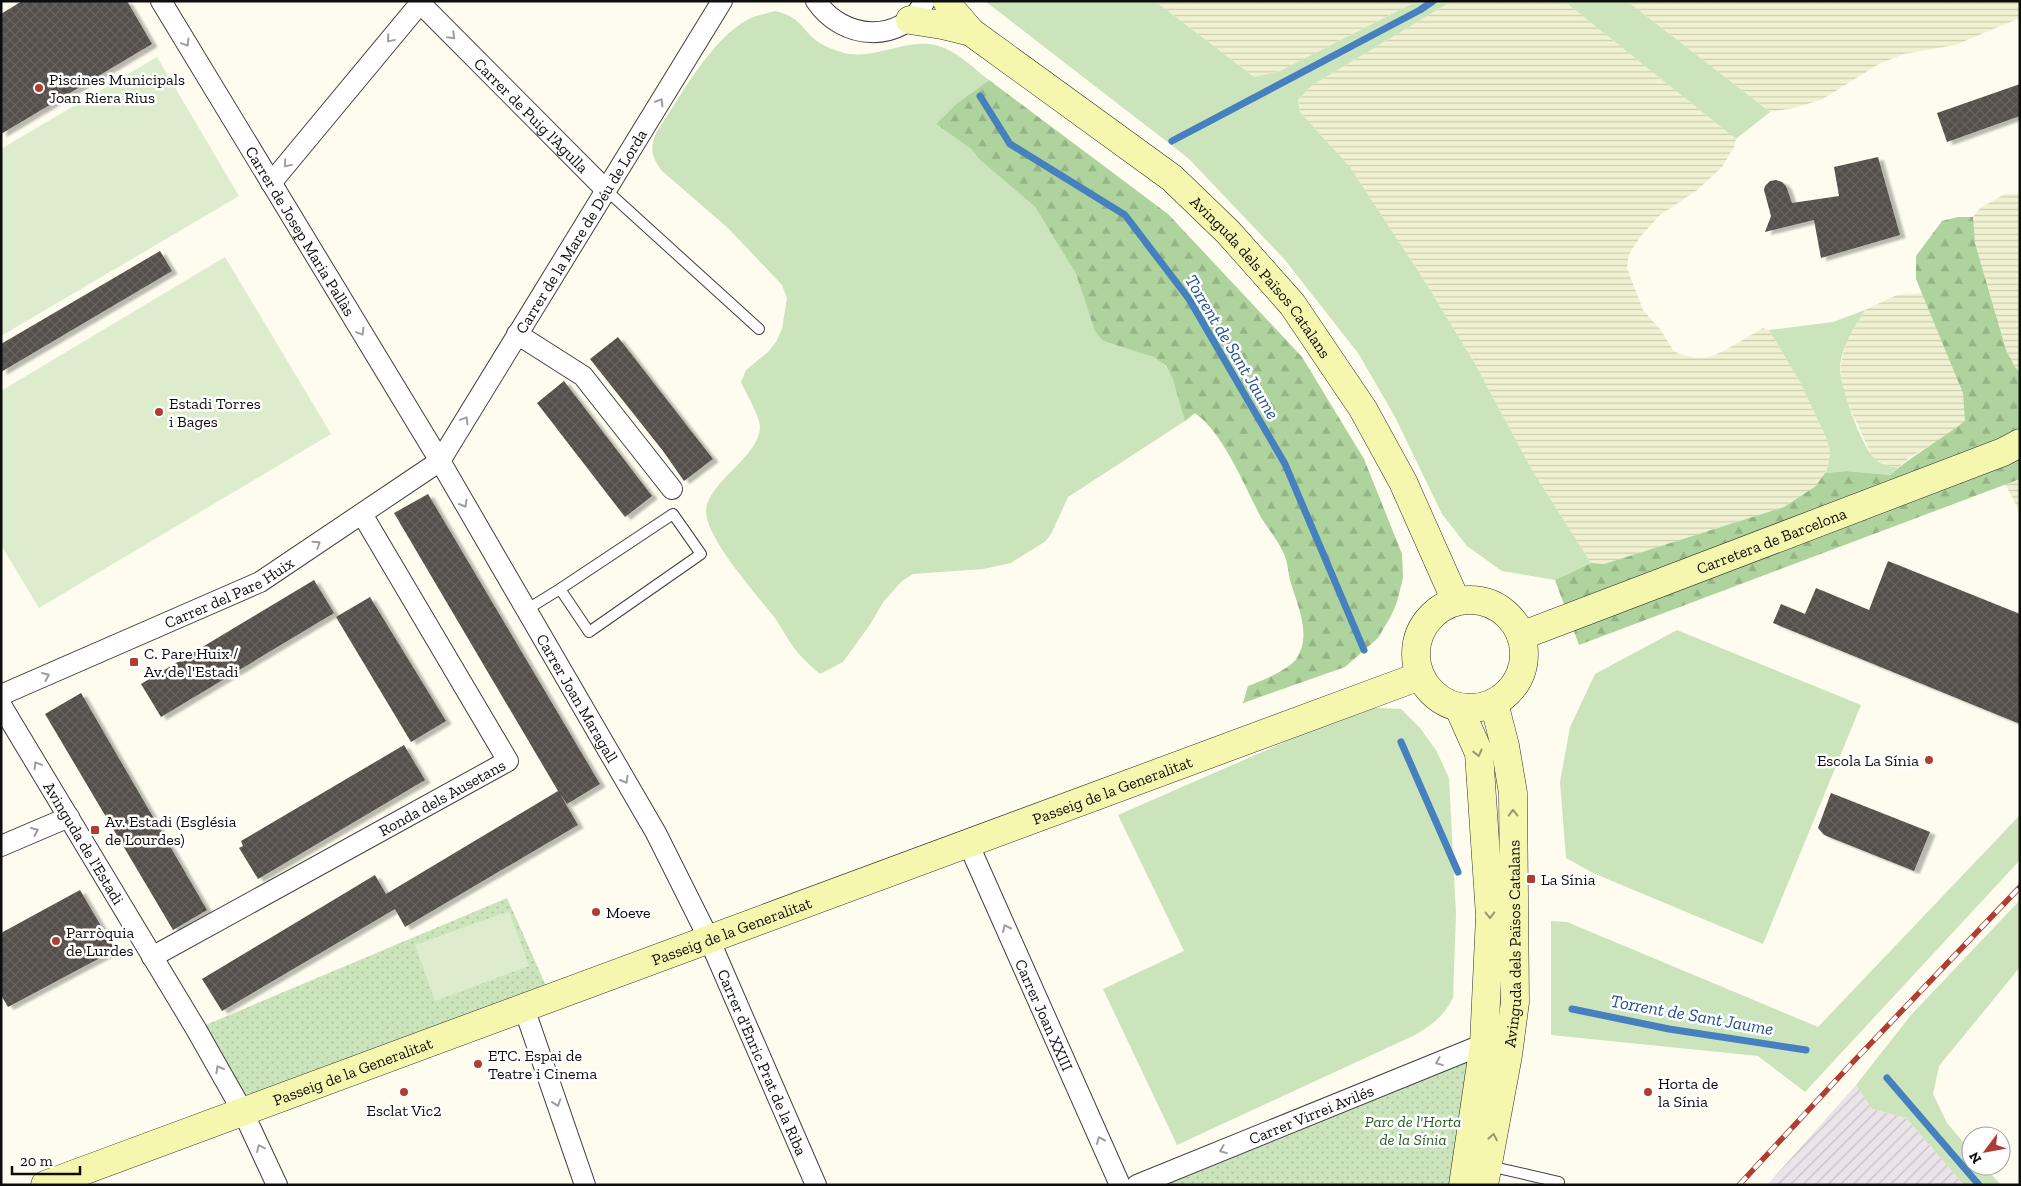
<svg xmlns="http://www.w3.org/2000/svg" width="2021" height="1186" font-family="'Zilla Slab',serif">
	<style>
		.industrial { fill: url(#industrial-furrows) }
		.farmland { fill: url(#farmland-rules) }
		.grass { fill: #cbe4bb }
		.forest { fill: url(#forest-firs) }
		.park { fill: url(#park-dots) }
		.pitch { fill: #ddeccc }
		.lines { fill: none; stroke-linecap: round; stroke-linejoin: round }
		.stream { stroke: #4680bf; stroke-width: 7 }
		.building { fill: url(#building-cross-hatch); filter: url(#shadow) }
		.lane-casing { stroke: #404040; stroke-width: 12 }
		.street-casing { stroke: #404040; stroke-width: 22 }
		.secondary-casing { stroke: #2f2f2f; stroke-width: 29 }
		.lane { stroke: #fff; stroke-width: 10 }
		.street { stroke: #fff; stroke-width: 20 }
		.secondary { stroke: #f6f7af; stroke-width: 28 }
		.rail-casing { stroke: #af3d33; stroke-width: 5.5 }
		.rail { stroke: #fff; stroke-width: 4; stroke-dasharray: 11; stroke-linecap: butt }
		.oneway { stroke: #9e9e9e }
		.oneway2 { stroke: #99996e }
		.poi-dot { fill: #af3d33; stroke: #fff; stroke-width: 2 }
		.labels { text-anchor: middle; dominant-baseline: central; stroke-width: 5; stroke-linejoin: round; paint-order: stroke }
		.poi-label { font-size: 16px; fill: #0d0d0d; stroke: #fff; text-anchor: start }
		.street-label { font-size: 16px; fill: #0d0d0d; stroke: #fff }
		.park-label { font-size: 16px; font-style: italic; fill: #285e24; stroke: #fff }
		.water-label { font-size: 18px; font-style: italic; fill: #235392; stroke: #fff }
	</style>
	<defs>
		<pattern id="industrial-furrows" width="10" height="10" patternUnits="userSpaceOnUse" patternTransform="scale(1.25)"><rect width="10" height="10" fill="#ebe2ea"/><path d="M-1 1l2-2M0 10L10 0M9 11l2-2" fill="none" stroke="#c8c1c8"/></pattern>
		<pattern id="farmland-rules" width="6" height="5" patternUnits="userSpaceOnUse" patternTransform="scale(1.25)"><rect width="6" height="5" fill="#eff1d1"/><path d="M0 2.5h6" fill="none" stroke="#cccdb2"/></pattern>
		<pattern id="forest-firs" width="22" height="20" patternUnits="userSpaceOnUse" patternTransform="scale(1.25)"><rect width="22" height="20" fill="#aed39c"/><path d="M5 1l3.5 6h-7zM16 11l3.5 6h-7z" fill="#94b485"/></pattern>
		<pattern id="park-dots" width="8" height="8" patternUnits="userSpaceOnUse" patternTransform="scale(1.25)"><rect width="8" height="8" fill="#cbe4bb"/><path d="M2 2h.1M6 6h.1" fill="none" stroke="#adc2a0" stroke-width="1.8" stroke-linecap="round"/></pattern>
		<pattern id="building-cross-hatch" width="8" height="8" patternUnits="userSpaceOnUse" patternTransform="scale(1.25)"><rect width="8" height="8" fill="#544f4a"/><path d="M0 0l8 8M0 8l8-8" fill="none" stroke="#686460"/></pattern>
		<filter id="shadow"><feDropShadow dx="5.5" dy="3" stdDeviation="1" flood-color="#0004"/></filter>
	</defs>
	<rect width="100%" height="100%" fill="#fdfcee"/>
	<!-- industrial -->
	<polygon class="industrial" points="1856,1085 1872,1109 1906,1118 1964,1185 1767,1185"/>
	<!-- farmland -->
	<g class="farmland">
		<polygon points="1155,1 1417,1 1280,71 1254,77"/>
		<polygon points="1452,1 1564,1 1736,139 1734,147 1722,167 1696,191 1660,215 1640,237 1629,254 1627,268 1643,310 1660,329 1673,350 1679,354 1695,358 1709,357 1724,351 1763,328 1769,330 1800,382 1826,437 1830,452 1828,466 1821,480 1816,486 1784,507 1604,564 1591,563 1532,470 1474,362 1422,277 1350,167 1300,112 1298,100 1311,86"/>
		<polygon points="1627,1 2020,1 2020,18 1955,45 1904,54 1891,59 1879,64 1821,100 1794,108 1770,112"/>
		<polygon points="2005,194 2020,194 2020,372 2015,367 2006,350 1975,243 1973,230 1973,217 1980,208"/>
		<polygon points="1922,293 1964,393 1966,421 1940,440 1910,457 1898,468 1884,465 1873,458 1843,393 1840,367 1846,341 1865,310 1897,295"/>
		<polygon points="2020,479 2020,512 2005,484"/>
	</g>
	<!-- grass -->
	<g class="grass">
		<polygon points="985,1 1155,1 1254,77 1280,71 1417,1 1452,1 1311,86 1298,100 1300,112 1350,167 1422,277 1474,362 1532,470 1591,563 1555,580 1502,571 1467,546 1442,514 1394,415 1358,353 1285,260 1188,158"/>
		<polygon points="1564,1 1627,1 1770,112 1736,139"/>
		<path d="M775,11C804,18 800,30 820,43C826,47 834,50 841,52C873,62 903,38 935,45C955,49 973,68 989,80L956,104L936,124L971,149L979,159L1035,207L1076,274L1091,318L1103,341C1119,347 1137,349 1152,356C1175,367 1180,398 1185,421L1068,497L1052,532L1046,541L1011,563L983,569L913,574L902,581L884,601L869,626L843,662L820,674C813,668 805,661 798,653C789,642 783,630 775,618C757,595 705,538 706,510C708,480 768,452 759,421C755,408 747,395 741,382L746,370L768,352L776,342L782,329L787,298L782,285L729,229L661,170C651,155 650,149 656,133C679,99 712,37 749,19C756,15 766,14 775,11Z"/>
		<path d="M1865,310C1854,328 1843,343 1840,365C1838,382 1861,445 1874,458C1880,465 1889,466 1898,468L1890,475L1846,471L1825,473L1828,466L1830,452L1826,437L1800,382L1769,330L1833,322Z"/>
		<polygon points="1677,630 1861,705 1763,944 1593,873 1566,858 1560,782 1570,727 1595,674"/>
		<path d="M1365,707L1401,709L1420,728L1436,750L1449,778L1456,914L1453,998C1444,1016 1432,1025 1415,1035L1177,1145L1103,989L1184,951L1118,815Z"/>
		<polygon points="2020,815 2020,860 1805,1092 1758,1056 1551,1035 1551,921 1567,922 1818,1027"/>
		<polygon points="2020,900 2020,967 1939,1066 1933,1094 1947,1123 1971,1151 1971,1166 1984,1166 2001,1185 1964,1185 1906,1118 1872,1109 1856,1085 1911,1015"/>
	</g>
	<!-- forest -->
	<g class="forest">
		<path d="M989,80L1168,214L1302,357L1364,459L1402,554L1403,578L1397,602L1391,616L1378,638L1345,667L1243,703L1248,686C1260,682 1290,669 1297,658C1312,633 1297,605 1290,580C1288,572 1288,563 1284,554C1279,542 1269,530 1262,519C1244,486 1225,435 1195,413L1185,421L1173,379L1166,366L1154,357L1103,341L1095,331L1076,274L1035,207L979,159L971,149L936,124L956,104Z"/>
		<path d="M1958,217H1973L1975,243L2006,350L2015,367L2020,372V479L1579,645L1555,580L1591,563L1604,564L1784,507L1816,486L1825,473L1846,471L1890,475C1913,455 1940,440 1965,421L1963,393L1916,279V256L1942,221Z"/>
	</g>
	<!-- park -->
	<g class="park">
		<polygon points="507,898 551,997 243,1112 196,1029"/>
		<polygon points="1484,1044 1463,1185 1137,1185"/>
	</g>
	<!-- pitch -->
	<g class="pitch">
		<polygon points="157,57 239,196 1,336 1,149"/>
		<polygon points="225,257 331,434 39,608 1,545 1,391"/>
		<polygon points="509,911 529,966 435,1001 415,945"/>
	</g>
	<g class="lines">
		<!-- stream -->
		<g class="stream">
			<polyline points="980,96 1010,144 1125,215 1189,299 1285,464 1364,650"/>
			<polyline points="1172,141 1420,10 1433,1"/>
			<polyline points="1401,742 1458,872"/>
			<polyline points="1572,1009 1669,1029 1806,1050"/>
			<polyline points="1887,1078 1979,1185"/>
		</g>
	</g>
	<!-- building -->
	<g class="building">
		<polygon points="22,1 127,1 152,44 1,134 1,14"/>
		<polygon points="2020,84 2020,116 1947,142 1937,113"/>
		<polygon points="1878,157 1900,235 1821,258 1814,220 1765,232 1771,216 1764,190 1765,186 1770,181 1776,180 1782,182 1786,186 1792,203 1839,196 1834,167"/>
		<polygon points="160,251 172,271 1,372 1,344"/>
		<polygon points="618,337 713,459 684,481 663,451 590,359"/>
		<polygon points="564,381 652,496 625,517 537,403"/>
		<polygon points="428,494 600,784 567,804 560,794 578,825 405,927 395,909 222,1011 202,979 375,875 386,894 558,791 394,513"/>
		<polygon points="1888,561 2020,614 2020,724 1773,623 1781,604 1805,614 1816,588 1869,610"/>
		<polygon points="314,580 334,613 161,717 141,684"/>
		<polygon points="370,597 446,721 411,742 336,617"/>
		<polygon points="81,693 207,910 173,930 45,714"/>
		<polygon points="404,745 425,780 258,879 239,848 243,846 241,841"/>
		<polygon points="1831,793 1930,832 1914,871 1824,835 1818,828"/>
		<polygon points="80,890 115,950 8,1007 1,995 1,933"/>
	</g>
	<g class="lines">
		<defs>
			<g id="lane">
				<polyline points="606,190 759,329"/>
				<polyline points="526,610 560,589 589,632 701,554 673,514 560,589"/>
				<polyline points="1489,1166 1559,1182"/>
			</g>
			<g id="street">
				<path id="s1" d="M161,1L440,461L656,833L709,939L816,1185"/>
				<path id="s2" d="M418,1L606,190"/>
				<path d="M816,1C842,40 901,45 925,1"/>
				<polyline points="271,183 422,1"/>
				<polyline points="517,334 583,376 672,489"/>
				<path id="s3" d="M1,695L260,582L440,461L722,1"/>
				<path id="s4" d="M1,705L196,1029L243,1112L277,1185"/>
				<path id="s5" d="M968,843L1120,1185"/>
				<polyline points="1,846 69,817"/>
				<path id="s6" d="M152,957L508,761L362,514"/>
				<polyline points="524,1008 585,1185"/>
				<path id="s7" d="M1137,1185L1484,1044"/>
			</g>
			<g id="secondary">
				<path id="s8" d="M947,1L952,10L971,32L1172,178L1228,232L1292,304L1363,409L1403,482L1456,601"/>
				<polyline points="910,20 942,25 971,32"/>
				<circle cx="1470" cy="654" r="54"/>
				<path id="s9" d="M1521,636L2003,452L2020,443"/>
				<polyline points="1459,708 1479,753 1490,916 1484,1044 1463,1185"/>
				<path id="s10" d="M45,1185L1420,676"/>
				<path id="s11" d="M1484,1185L1508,1055L1515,1002L1513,793L1505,746L1494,703"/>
			</g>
		</defs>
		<!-- lane casing -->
		<use href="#lane" class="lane-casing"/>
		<!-- street casing -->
		<use href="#street" class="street-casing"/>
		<!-- secondary casing -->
		<use href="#secondary" class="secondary-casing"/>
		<!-- lane -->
		<use href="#lane" class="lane"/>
		<!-- street -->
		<use href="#street" class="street"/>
		<!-- secondary -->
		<use href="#secondary" class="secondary"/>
		<defs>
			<polyline id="rail" points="1739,1185 1853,1062 2020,887"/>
		</defs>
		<!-- rail casing -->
		<use href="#rail" class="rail-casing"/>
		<!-- rail -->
		<use href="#rail" class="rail"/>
	</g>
	<!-- one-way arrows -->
	<defs><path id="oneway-chevron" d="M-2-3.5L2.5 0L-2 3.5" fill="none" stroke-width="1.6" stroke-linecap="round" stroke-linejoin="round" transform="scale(1.25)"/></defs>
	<g class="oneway">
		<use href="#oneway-chevron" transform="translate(452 36) rotate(45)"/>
		<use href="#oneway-chevron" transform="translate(390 39) rotate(130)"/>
		<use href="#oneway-chevron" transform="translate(186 43) rotate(59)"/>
		<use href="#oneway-chevron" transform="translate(660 102) rotate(-58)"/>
		<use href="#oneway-chevron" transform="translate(287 164) rotate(130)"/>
		<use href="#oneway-chevron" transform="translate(361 332) rotate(59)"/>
		<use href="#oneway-chevron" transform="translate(465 420) rotate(-59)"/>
		<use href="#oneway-chevron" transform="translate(464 504) rotate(60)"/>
		<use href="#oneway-chevron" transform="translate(317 544) rotate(-34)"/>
		<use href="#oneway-chevron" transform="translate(46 676) rotate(-24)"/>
		<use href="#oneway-chevron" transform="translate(37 765) rotate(-121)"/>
		<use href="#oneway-chevron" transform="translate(625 780) rotate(60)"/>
		<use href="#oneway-chevron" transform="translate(35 831) rotate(-23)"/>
		<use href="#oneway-chevron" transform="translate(1006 928) rotate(-114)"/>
		<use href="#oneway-chevron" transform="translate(1439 1062) rotate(158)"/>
		<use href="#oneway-chevron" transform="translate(219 1069) rotate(-119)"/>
		<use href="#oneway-chevron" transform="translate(557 1103) rotate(71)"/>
		<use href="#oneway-chevron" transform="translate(1100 1140) rotate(-114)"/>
		<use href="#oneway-chevron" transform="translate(260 1148) rotate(-115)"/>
		<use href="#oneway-chevron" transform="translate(1223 1150) rotate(158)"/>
	</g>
	<g class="oneway2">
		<use href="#oneway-chevron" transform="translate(1478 753) rotate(76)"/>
		<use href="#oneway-chevron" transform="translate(1513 813) rotate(-91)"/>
		<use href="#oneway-chevron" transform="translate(1490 915) rotate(89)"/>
		<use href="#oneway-chevron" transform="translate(1493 1137) rotate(-80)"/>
	</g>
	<!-- markers -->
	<g class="poi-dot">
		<circle cx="39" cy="88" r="5"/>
		<circle cx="159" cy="412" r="5"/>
		<rect x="129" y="657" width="10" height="10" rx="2.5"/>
		<circle cx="1929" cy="760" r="5"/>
		<rect x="90" y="825" width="10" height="10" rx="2.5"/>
		<rect x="1526" y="874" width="10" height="10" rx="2.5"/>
		<circle cx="596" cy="912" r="5"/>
		<circle cx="56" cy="941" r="5"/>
		<circle cx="478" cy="1064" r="5"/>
		<circle cx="404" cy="1092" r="5"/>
		<circle cx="1648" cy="1092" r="5"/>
	</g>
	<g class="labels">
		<!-- poi labels -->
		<g class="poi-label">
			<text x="49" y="79">Piscines Municipals<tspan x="49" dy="18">Joan Riera Rius</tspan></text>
			<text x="169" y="403">Estadi Torres<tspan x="169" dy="18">i Bages</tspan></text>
			<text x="144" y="653">C. Pare Huix /<tspan x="144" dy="18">Av. de l'Estadi</tspan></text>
			<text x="1919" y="760" text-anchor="end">Escola La Sínia</text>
			<text x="105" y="821">Av. Estadi (Església<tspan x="105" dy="18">de Lourdes)</tspan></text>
			<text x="1541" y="879">La Sínia</text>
			<text x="606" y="912">Moeve</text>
			<text x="66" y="932">Parròquia<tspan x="66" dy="18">de Lurdes</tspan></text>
			<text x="488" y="1055">ETC. Espai de<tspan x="488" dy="18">Teatre i Cinema</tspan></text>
			<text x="1658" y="1083">Horta de<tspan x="1658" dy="18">la Sínia</tspan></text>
			<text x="404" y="1110" text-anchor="middle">Esclat Vic2</text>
		</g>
		<!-- street labels -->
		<g class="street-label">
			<text stroke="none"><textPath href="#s2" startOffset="161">Carrer de Puig l'Agulla</textPath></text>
			<text stroke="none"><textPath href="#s1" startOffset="269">Carrer de Josep Maria Pallàs</textPath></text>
			<text stroke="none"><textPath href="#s3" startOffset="769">Carrer de la Mare de Déu de Lorda</textPath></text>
			<text stroke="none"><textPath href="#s8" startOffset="421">Avinguda dels Països Catalans</textPath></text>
			<text stroke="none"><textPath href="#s9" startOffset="268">Carretera de Barcelona</textPath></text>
			<text stroke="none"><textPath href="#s3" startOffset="250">Carrer del Pare Huix</textPath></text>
			<text stroke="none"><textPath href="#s1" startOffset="812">Carrer Joan Maragall</textPath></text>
			<text stroke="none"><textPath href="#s10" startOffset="1138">Passeig de la Generalitat</textPath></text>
			<text stroke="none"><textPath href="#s6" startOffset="331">Ronda dels Ausetans</textPath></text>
			<text stroke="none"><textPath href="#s4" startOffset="161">Avinguda de l'Estadi</textPath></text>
			<text stroke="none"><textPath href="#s10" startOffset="732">Passeig de la Generalitat</textPath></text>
			<text stroke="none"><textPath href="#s11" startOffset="244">Avinguda dels Països Catalans</textPath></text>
			<text stroke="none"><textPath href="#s5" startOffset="188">Carrer Joan XXIII</textPath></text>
			<text stroke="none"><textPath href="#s1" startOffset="1221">Carrer d'Enric Prat de la Riba</textPath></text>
			<text stroke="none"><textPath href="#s10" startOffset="328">Passeig de la Generalitat</textPath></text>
			<text stroke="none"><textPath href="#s7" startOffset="188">Carrer Virrei Avilés</textPath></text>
		</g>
		<!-- park labels -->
		<g class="park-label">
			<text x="1413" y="1121">Parc de l'Horta<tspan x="1413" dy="18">de la Sínia</tspan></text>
		</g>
		<!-- water labels -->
		<g class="water-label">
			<text transform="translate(1232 347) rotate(59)">Torrent de Sant Jaume</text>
			<text transform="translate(1692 1015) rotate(10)">Torrent de Sant Jaume</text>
		</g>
	</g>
	<!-- border -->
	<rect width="2021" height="1186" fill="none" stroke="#0d0d0d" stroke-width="5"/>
	<!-- north arrow -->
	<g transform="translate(1986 1151) rotate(238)"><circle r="24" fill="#ffffff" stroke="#9e9e9e"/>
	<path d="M0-4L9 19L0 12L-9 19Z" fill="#af3d33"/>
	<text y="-8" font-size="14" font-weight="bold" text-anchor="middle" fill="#0d0d0d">N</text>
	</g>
	<!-- scale -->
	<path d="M12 1166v8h68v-8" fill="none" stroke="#0d0d0d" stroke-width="2.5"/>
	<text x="20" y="1166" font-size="15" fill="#0d0d0d" stroke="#ffffff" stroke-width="4" paint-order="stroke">20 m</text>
</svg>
